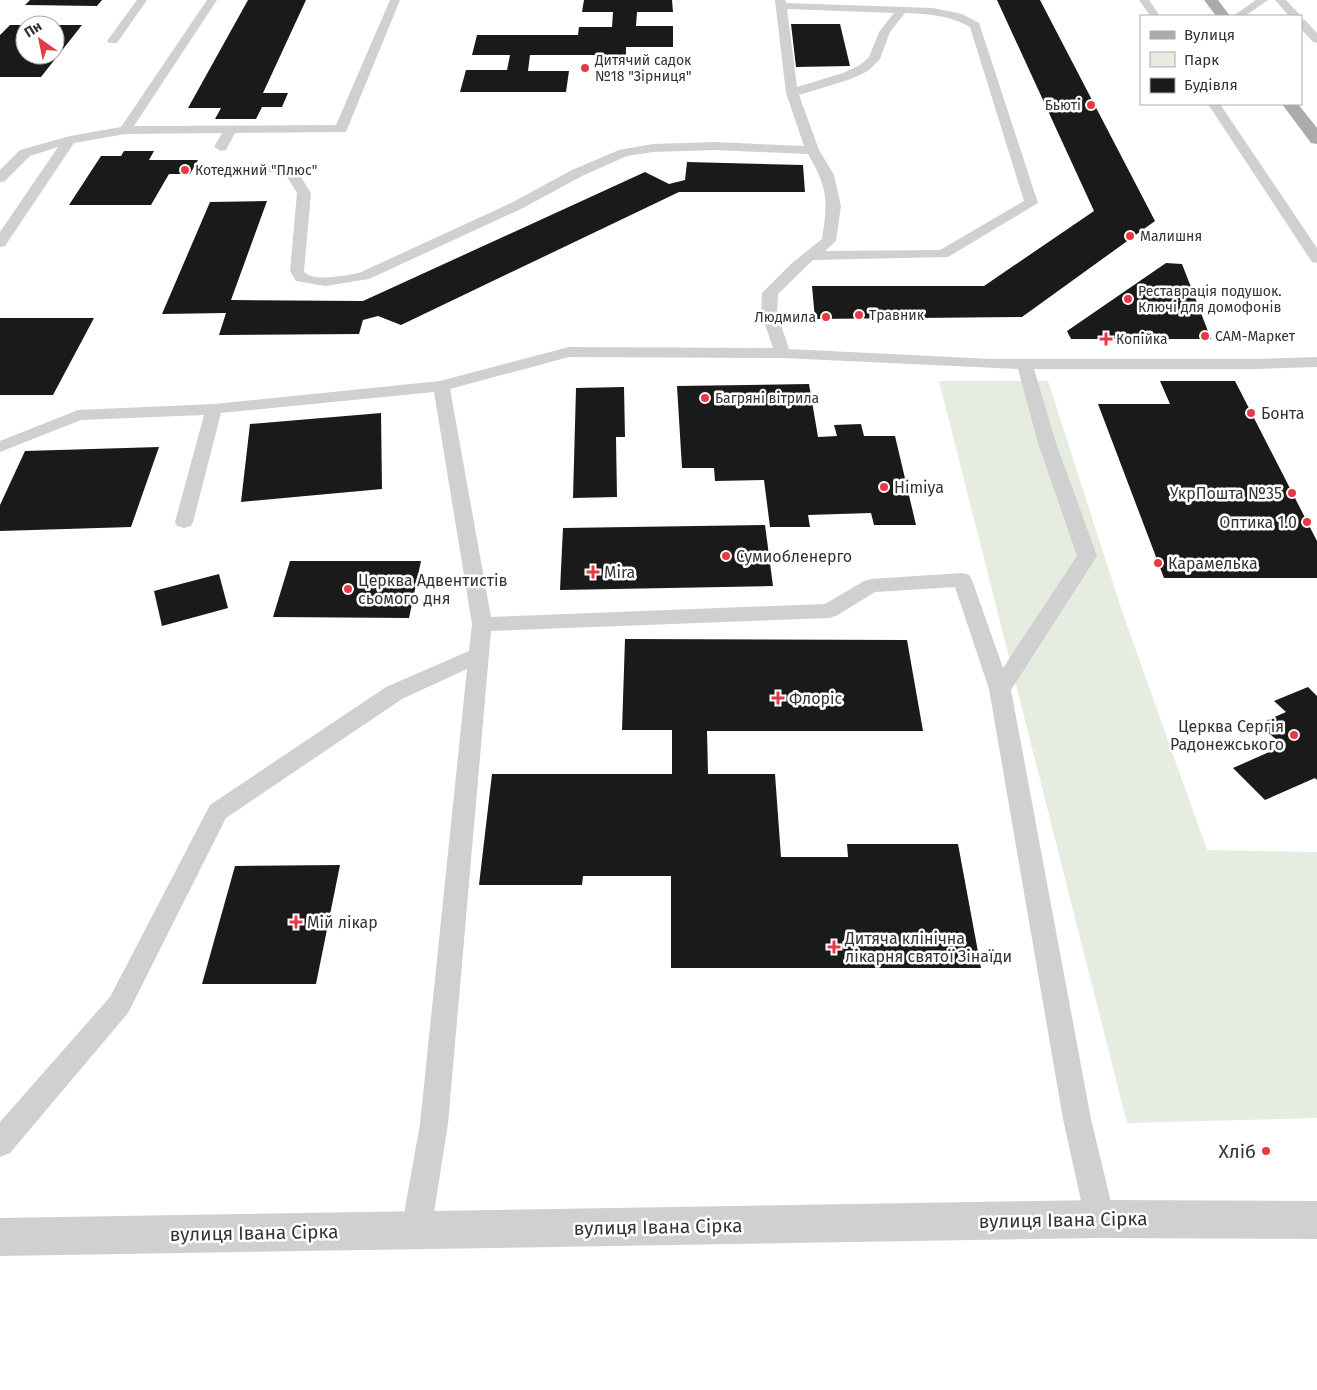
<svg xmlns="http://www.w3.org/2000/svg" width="1317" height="1390" font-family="'Fira Sans',sans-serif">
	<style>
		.green { fill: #e6ecdf }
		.building { fill: #1a1a1a }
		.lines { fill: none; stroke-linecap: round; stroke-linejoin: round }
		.service { fill: #d0d0d0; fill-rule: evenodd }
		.minor { fill: #d0d0d0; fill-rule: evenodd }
		.primary { fill: #ababab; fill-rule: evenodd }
		.poi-dot { fill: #e63946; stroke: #fff; stroke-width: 2 }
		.labels { text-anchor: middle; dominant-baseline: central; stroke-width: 5; stroke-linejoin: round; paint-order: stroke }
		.far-poi-label { font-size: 14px; fill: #333; stroke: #fff; text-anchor: start }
		.poi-label { font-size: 16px; fill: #333; stroke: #fff; text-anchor: start }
		.near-poi-label { font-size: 19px; fill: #333; stroke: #fff; text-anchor: end }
		.near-street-label { font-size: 19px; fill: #333; stroke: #fff }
	</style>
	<rect width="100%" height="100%" fill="#fff"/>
	<!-- green -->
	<polygon class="green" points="939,381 1048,381 1122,611 1207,850 1317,852 1317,1118 1127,1123"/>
	<!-- building -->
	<g class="building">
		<polygon points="30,0 102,0 97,6 25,5"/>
		<polygon points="248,0 306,0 263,93 288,93 282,107 262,107 256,119 215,119 221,108 188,108"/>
		<polygon points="584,0 672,0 673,12 637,12 636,26 673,26 673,47 626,47 626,55 530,55 528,71 569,71 566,92 460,92 466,70 507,70 510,55 472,55 477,35 578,35 579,27 612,27 613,12 582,12"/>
		<polygon points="997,0 1040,0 1155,221 1022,317 815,319 812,286 984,286 1094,211"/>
		<polygon points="791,24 840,24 850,66 796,67"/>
		<polygon points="10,25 25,25 25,55 55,55 55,25 82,25 41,77 0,77 0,35"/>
		<polygon points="124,151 154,151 149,160 198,160 190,174 169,174 151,205 69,205 101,156 121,156"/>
		<polygon points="687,162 803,165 805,192 679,192 401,325 378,316 363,320 359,334 219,335 226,313 162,314 210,202 267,201 231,300 363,301 645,172 669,184 685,180"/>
		<polygon points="1166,263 1182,264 1211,339 1071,339 1067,331"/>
		<polygon points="0,318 94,318 53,395 0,395"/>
		<polygon points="1160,381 1235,381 1317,541 1317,578 1164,578 1098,404 1170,404"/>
		<polygon points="809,384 818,437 837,436 834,425 861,424 864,436 895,436 916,525 874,525 871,513 808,515 810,527 770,527 764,480 715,481 714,468 682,468 677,386"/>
		<polygon points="624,387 625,437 616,437 617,497 573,498 576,388"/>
		<polygon points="381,413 382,489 241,502 250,424"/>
		<polygon points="159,447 131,527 0,531 0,505 25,451"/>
		<polygon points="765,525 773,586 560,590 563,528"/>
		<polygon points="290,561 421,561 409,618 273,617"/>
		<polygon points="219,574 228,608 162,626 154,591"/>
		<polygon points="625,639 907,640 923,731 707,731 708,774 775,774 781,857 848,857 847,844 958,844 981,968 671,968 671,876 583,876 582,885 479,885 492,774 672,774 672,730 622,730"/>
		<polygon points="1308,687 1317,696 1317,780 1315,778 1265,800 1233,768 1283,746 1259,724 1286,712 1274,701"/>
		<polygon points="340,865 316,984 202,984 235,866"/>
	</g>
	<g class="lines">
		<!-- service -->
		<g class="service">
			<polygon points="137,0 147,0 117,43 109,43 107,41"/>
			<polygon points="207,0 217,0 134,126 336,125 390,0 400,0 346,132 235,133 226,150 221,151 214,147 222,133 125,134 74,143 5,246 0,247 0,232 58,147 30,156 5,181 0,182 0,170 20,150 70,136 121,127"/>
			<path d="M775,0H785L786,3L933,8L962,14L979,23L1038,203L948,257L813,260L778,294L777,313L789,349L991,359H1257L1317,357V367L1257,369H1034L1056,443L1097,556L1011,690L1091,1119L1115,1219L1110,1229L1100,1234L1090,1229L1085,1219L1063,1119L989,689L955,587L875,592L836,616L829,618L491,631L448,1124L431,1231L426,1241L416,1246L406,1241L401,1231L420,1124L467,669L402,699L226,818L128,1013L10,1153L0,1157V1122L110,997L210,805L386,687L469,651L472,624L434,392L221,413L193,522L191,526L184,528L177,526L175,522L204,415L81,420L0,452V441L78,410L214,404L440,381L569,347L773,348L761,313L762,293L792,263L822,239C828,201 828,188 808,154L714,150L653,152L627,156L582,176L523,208L369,279L325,286L296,281L290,271L297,193L284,172L211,173L204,169L211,165H293L311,193L304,271C311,283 347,275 359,273L513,202L572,170L619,150L653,144L714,142L804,146L786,93ZM787,9L894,13L879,32L869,57L860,65L843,73L797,87ZM905,13C929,14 949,15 970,27L1024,201L940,250L825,251L836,241L841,206L834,175L819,150L799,95L851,79L868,71L880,59L890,32ZM569,357L783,358L1018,369L1038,443L1077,556L1003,668L972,580L969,575L962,573L871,579L864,581L825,604L491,617L450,389Z"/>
			<polygon points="1139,0 1149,0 1160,16 1150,16"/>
			<polygon points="1256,0 1268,0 1245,16 1233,16"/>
			<polygon points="1275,0 1286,0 1301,16 1289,16"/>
			<polygon points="1301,19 1305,20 1317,33 1317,43 1313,42 1301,29"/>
			<polygon points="1208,104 1220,104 1317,248 1317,263 1312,262 1310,259"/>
		</g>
		<!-- minor -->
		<polygon class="minor" points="1100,1200 1317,1201 1317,1239 1100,1238 0,1256 0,1218"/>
		<!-- primary -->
		<g class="primary">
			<polygon points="1204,0 1218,0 1230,16 1216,16"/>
			<polygon points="1282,104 1298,104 1317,128 1317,144 1311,143"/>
		</g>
	</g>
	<!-- markers -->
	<g class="poi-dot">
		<circle cx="585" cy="68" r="5"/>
		<circle cx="1091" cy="105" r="5"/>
		<circle cx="185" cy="170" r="5"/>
		<circle cx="1130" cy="236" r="5"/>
		<circle cx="1128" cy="299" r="5"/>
		<circle cx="859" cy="315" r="5"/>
		<circle cx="826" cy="317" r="5"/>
		<circle cx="1205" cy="336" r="5"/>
		<path d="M1103.5 331.5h5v5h5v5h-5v5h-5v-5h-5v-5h5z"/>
		<circle cx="705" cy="398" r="5"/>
		<circle cx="1251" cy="413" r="5"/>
		<circle cx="884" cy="487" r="5"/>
		<circle cx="1292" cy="493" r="5"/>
		<circle cx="1307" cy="522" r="5"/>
		<circle cx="726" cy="556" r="5"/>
		<circle cx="1158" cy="563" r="5"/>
		<path d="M590.5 564.5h5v5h5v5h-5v5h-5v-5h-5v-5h5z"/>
		<circle cx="348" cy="589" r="5"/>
		<path d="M775.5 690.5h5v5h5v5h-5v5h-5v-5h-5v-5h5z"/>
		<circle cx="1294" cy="735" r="5"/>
		<path d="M293.5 914.5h5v5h5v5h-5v5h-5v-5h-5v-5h5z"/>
		<path d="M831.5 939.5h5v5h5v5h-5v5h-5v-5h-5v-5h5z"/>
		<circle cx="1266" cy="1151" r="5"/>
	</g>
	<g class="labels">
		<!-- far-poi labels -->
		<g class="far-poi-label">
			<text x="595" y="60">Дитячий садок<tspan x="595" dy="16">№18 "Зірниця"</tspan></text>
			<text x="1081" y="105" text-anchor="end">Бьюті</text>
			<text x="195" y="170">Котеджний "Плюс"</text>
			<text x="1140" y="236">Малишня</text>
			<text x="1138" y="291">Реставрація подушок.<tspan x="1138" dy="16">Ключі для домофонів</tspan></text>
			<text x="869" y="315">Травник</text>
			<text x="816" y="317" text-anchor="end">Людмила</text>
			<text x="1215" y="336">САМ-Маркет</text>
			<text x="1116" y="339">Копійка</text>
			<text x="715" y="398">Багряні вітрила</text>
		</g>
		<!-- poi labels -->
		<g class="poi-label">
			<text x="1261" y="413">Бонта</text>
			<text x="894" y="487">Himiya</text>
			<text x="1282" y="493" text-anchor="end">УкрПошта №35</text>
			<text x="1297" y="522" text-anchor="end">Оптика 1.0</text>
			<text x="736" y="556">Сумиобленерго</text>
			<text x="1168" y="563">Карамелька</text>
			<text x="604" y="572">Mira</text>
			<text x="358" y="580">Церква Адвентистів<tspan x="358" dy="18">сьомого дня</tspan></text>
			<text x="789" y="698">Флоріс</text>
			<text x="1284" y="726" text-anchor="end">Церква Сергія<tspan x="1284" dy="18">Радонежського</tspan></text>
			<text x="307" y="922">Мій лікар</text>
			<text x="845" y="938">Дитяча клінічна<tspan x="845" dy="18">лікарня святої Зінаїди</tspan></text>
		</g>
		<!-- near-poi labels -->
		<g class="near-poi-label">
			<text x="1256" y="1151">Хліб</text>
		</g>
		<!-- near-street labels -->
		<g class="near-street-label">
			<text transform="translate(1063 1220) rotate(-1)">вулиця Івана Сірка</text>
			<text transform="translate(658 1227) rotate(-1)">вулиця Івана Сірка</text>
			<text transform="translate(254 1233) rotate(-1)">вулиця Івана Сірка</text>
		</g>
	</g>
	<!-- legend -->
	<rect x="1140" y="15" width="162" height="90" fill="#ffffff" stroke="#adadad"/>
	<rect x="1150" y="31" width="25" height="8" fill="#ababab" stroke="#adadad"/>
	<text x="1184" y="40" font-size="15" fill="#333333">Вулиця</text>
	<rect x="1150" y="52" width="25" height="15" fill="#e6ecdf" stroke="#adadad"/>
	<text x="1184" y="65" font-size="15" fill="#333333">Парк</text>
	<rect x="1150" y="78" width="25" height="15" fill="#1a1a1a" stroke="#adadad"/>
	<text x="1184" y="90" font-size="15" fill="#333333">Будівля</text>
	<!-- north arrow -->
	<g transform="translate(40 40) rotate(327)"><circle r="24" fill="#ffffff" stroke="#adadad"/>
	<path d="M0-4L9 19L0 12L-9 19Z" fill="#e63946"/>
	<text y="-8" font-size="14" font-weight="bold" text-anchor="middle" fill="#333333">Пн</text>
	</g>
</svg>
